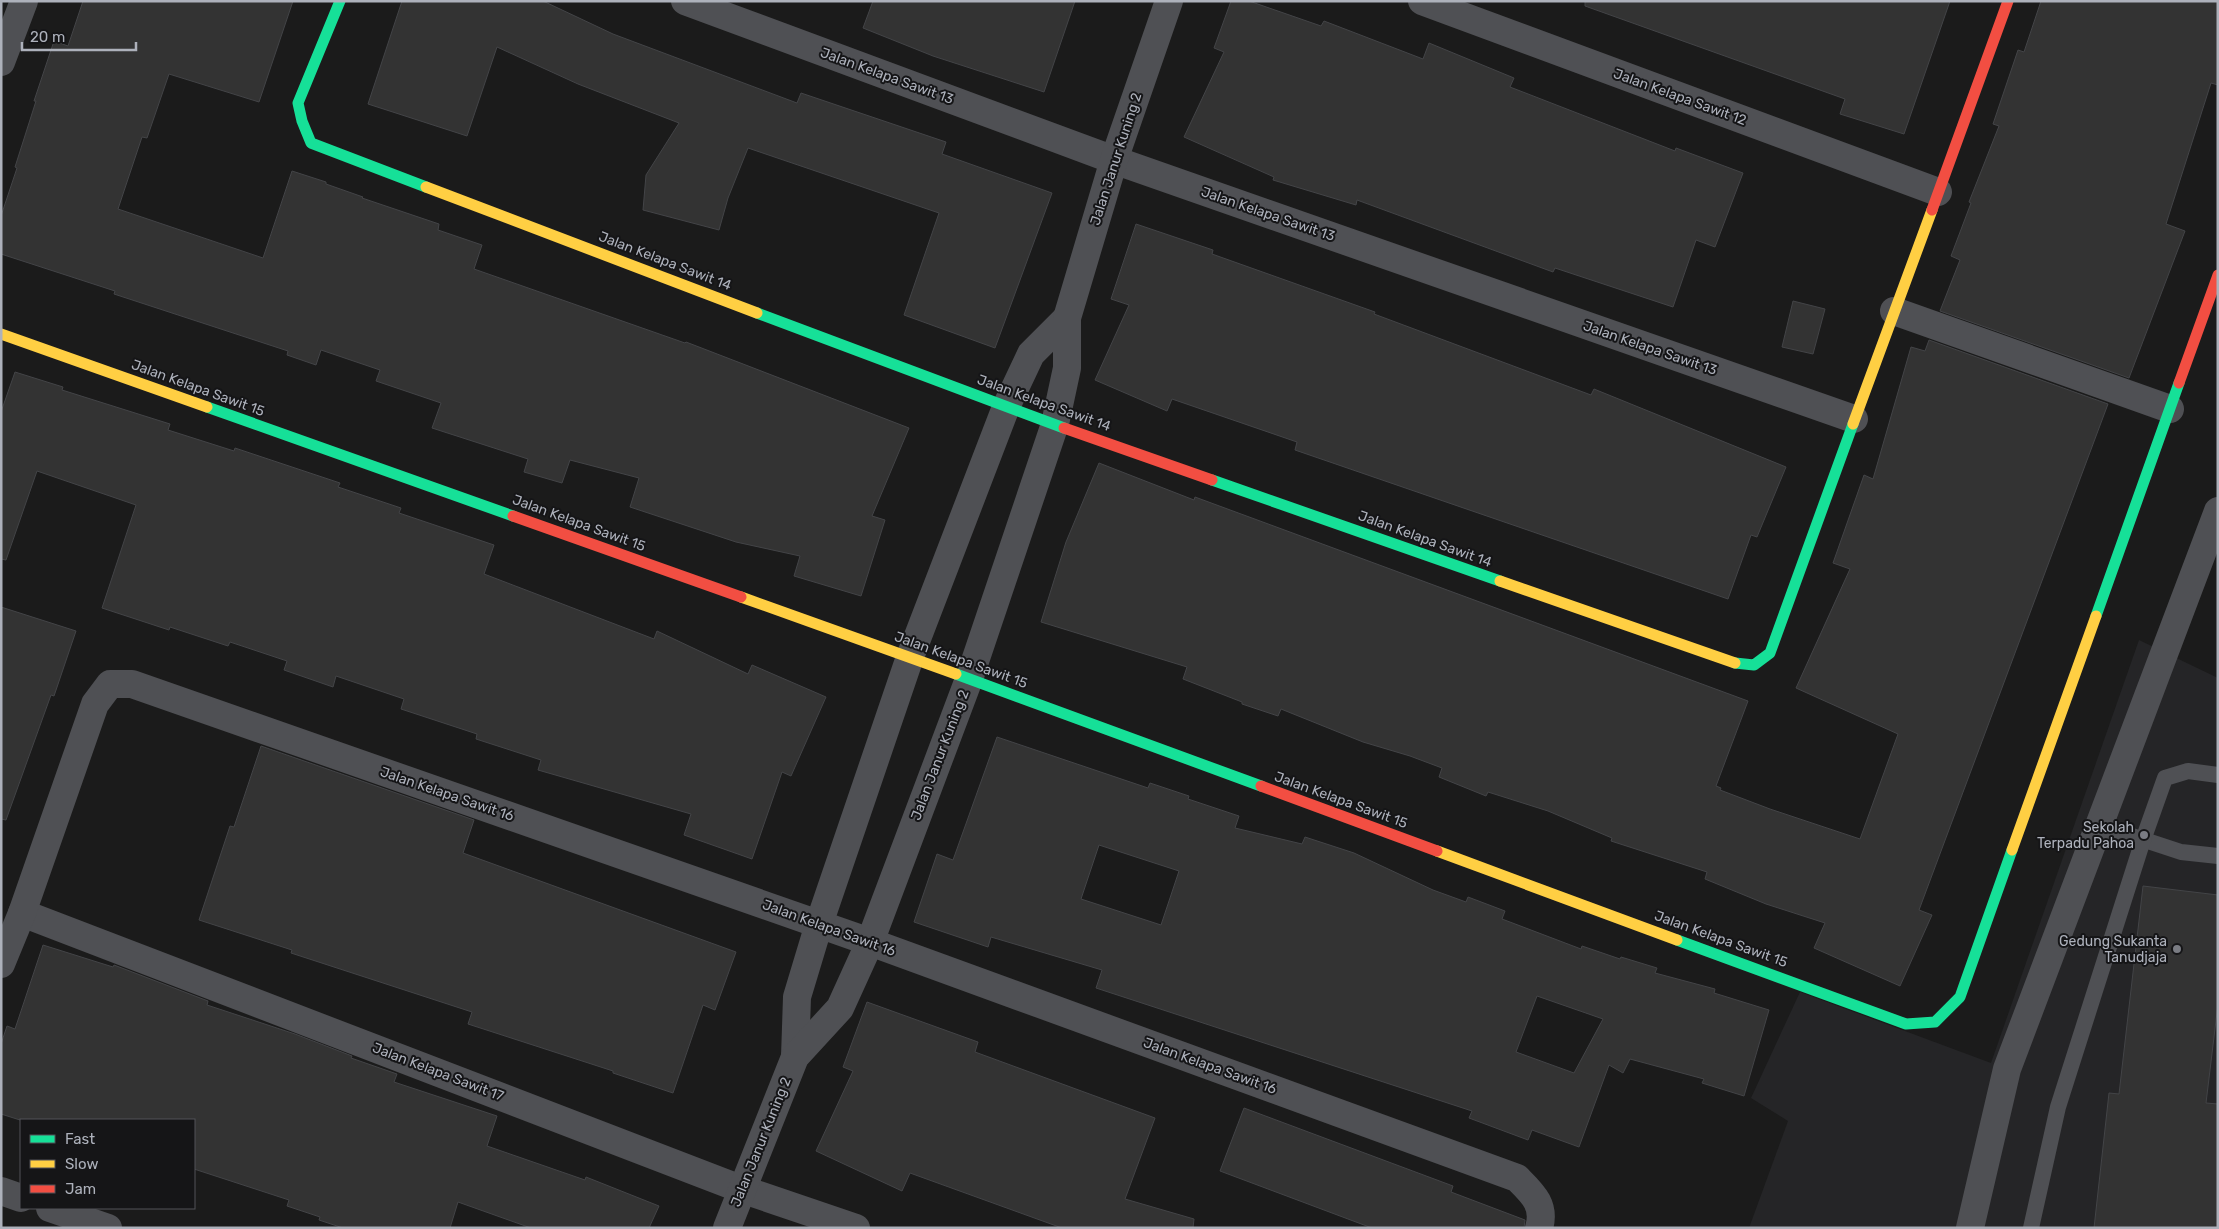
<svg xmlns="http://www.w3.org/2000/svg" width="2219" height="1229" font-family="Rubik,sans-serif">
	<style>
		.built { fill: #252527 }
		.building { fill: #333; stroke: #434447; fill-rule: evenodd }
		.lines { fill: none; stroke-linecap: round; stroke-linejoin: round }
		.lane { stroke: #4f5054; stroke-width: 16 }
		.street { stroke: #4f5054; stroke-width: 28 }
		.fast { stroke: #16e098; stroke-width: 11 }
		.slow { stroke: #ffcf43; stroke-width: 11 }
		.jam { stroke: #f24e42; stroke-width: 11 }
		.poi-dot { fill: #7a7c83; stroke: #151517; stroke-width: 2 }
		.labels { text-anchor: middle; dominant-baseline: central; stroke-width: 4; stroke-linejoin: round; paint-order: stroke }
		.street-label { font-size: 14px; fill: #adb1bb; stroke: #151517 }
		.poi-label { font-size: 14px; fill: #adb1bb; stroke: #151517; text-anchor: end }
	</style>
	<rect width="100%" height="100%" fill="#1b1b1b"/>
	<!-- built -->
	<polygon class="built" points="2139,640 2218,678 2218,1228 1749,1228 1788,1121 1751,1098 1800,992 1991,1063"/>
	<!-- building -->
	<g class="building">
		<polygon points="83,1 293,1 259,102 169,74 147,138 142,137 118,209 263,258 292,171 326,182 326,184 363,197 362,198 439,224 438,230 482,245 474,269 685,343 686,342 909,428 872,516 885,520 861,596 794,576 800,556 736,542 630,507 639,478 570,460 562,483 524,472 528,459 432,428 441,403 376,381 380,370 321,350 316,365 287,355 288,351 114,294 115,291 1,254 1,216 17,168 15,167 36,101 34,101 54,41 68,46"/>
		<polygon points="402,1 543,1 613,34 797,103 801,93 946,142 942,154 1052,193 995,348 904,315 939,213 748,148 728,198 719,230 643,210 646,175 679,123 578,84 497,47 467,136 368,104"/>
		<polygon points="873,1 1075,1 1044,92 933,56 863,28"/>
		<polygon points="1231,1 1249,1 1321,26 1324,21 1423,59 1429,43 1514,78 1510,87 1675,151 1676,148 1743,173 1715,247 1696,240 1673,307 1555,268 1553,272 1357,200 1356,205 1273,180 1274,177 1184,137 1224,52 1214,48"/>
		<polygon points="1585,1 1950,1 1904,134 1840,114 1845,99 1585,6"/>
		<polygon points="2041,1 2218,1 2218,85 2211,83 2166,224 2185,231 2129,378 1940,311 1960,260 1951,256 1971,203 1969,202 1999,126 1993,124 2018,50 2024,52"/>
		<polygon points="1136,224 1213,250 1212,254 1375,312 1374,314 1591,395 1594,389 1786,467 1757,537 1751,535 1728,599 1295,450 1297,442 1172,399 1167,411 1095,380 1129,305 1111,299"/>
		<polygon points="1793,301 1825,309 1813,354 1782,347"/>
		<polygon points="1929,340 2108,404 1919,910 1932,915 1900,986 1814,948 1825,923 1766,904 1705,879 1707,872 1611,841 1612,838 1548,811 1488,792 1486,796 1439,777 1442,768 1410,756 1363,742 1281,709 1278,716 1242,704 1242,702 1183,679 1187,667 1041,622 1066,542 1099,463 1194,500 1195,497 1748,701 1716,786 1721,788 1720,790 1770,809 1860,839 1898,734 1796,688 1850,569 1833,563 1864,475 1873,479 1911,347 1925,351"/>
		<polygon points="15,372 63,387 62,390 170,424 168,430 234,451 235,448 340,483 338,487 401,508 399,513 494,545 484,574 654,639 657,631 748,674 752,665 826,697 791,776 782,772 752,859 684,835 691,814 538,770 541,760 476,739 477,734 401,709 404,699 336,676 333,687 284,670 287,661 230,642 228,646 170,627 169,630 102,608 136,505 37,471 6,560 1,559 1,412"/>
		<polygon points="1,607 76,631 54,696 51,695 6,820 1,819"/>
		<path d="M997,737L1148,788L1150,783L1189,796L1188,799L1239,816L1235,828L1302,844L1305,837L1354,853L1433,890L1466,902L1468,897L1505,911L1502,919L1581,949L1582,946L1620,959L1621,957L1657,968L1655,973L1715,989L1714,993L1769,1010L1744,1096L1702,1083L1704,1079L1630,1059L1623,1073L1609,1065L1579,1147L1532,1130L1528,1140L1469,1118L1472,1111L1096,988L1102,970L991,937L988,947L914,922L937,854L953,860ZM1099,845L1179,871L1161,925L1081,899ZM1537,996L1603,1019L1574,1073L1516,1052Z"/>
		<polygon points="261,746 474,820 463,853 736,952 715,1010 703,1005 673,1093 613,1073 613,1071 468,1024 472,1012 291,953 292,950 199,920 230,826 234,827"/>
		<polygon points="2143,886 2218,895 2218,1004 2206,1103 2218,1104 2218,1228 2094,1228 2109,1093 2119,1094"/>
		<polygon points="43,945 113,967 114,965 208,1001 207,1005 295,1034 352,1056 351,1058 397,1074 394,1082 497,1116 487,1146 585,1180 586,1177 659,1206 649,1228 531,1228 458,1202 450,1228 343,1228 319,1220 320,1217 287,1206 289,1200 194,1169 194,1120 20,1120 1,1114 1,1044 7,1026 15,1029"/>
		<polygon points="867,1002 978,1042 975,1052 1155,1118 1125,1199 1194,1219 1193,1228 1062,1228 910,1173 902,1191 816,1151 853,1071 843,1067"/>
		<polygon points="1244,1108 1453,1186 1451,1192 1525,1220 1524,1228 1372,1228 1220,1171"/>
	</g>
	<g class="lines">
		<!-- lane -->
		<g class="lane">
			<polyline points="2099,825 2181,852 2218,856"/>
			<polyline points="2031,1228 2058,1107 2143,840 2165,778 2188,771 2218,775"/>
		</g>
		<!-- street -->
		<g class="street">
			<polyline points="685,1 1114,160 1854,419"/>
			<polyline points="1422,1 1938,192"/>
			<polyline points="1,62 24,1"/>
			<polyline points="1894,311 2170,409"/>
			<polyline points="22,913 741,1189 856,1228"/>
			<path d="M1,964L22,913L95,704L110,684H132L870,942L1517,1178C1532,1193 1546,1205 1539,1228"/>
			<polyline points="795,1057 797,997 819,924 910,657 1006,407 1031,354 1067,318"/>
			<polyline points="1,1191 21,1198"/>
			<polyline points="50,1208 108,1228"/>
			<polyline points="727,1228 795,1057 840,1008 870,942 969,679 1055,424 1067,368 1067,318 1114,160 1169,1"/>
			<polyline points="1970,1228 2007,1069 2218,511"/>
		</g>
		<!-- fast -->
		<g class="fast">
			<polyline points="340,1 298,103 302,121 311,143 426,187"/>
			<polyline points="757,313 1064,428"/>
			<polyline points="207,407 513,516"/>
			<polyline points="1212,480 1500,581"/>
			<polyline points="2096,616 2179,383"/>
			<polyline points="1735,663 1754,665 1770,653 1853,424"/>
			<polyline points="956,674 1261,786"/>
			<polyline points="1677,940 1906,1024 1935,1022 1960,997 2012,850"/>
		</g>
		<!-- slow -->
		<g class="slow">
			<polyline points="426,187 757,313"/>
			<polyline points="1,334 207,407"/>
			<polyline points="1853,424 1932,210"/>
			<polyline points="1500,581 1735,663"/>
			<polyline points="741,597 956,674"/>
			<polyline points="2012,850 2096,616"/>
			<polyline points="1437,851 1677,940"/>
		</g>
		<!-- jam -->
		<g class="jam">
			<polyline points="1932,210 2008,1"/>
			<polyline points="2179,383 2218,275"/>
			<polyline points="1064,428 1212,480"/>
			<polyline points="513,516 741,597"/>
			<polyline points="1261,786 1437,851"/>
		</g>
	</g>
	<!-- markers -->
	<g class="poi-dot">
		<circle cx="2144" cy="835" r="5"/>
		<circle cx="2177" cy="949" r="5"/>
	</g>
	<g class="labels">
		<!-- street labels -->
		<g class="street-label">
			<text transform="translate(887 76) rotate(20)">Jalan Kelapa Sawit 13</text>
			<text transform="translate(1680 97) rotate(20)">Jalan Kelapa Sawit 12</text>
			<text transform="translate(1116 159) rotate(-72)">Jalan Janur Kuning 2</text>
			<text transform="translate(1268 214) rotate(19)">Jalan Kelapa Sawit 13</text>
			<text transform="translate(665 261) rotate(21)">Jalan Kelapa Sawit 14</text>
			<text transform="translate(1650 348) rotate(19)">Jalan Kelapa Sawit 13</text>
			<text transform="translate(198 388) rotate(20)">Jalan Kelapa Sawit 15</text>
			<text transform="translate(1044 403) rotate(20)">Jalan Kelapa Sawit 14</text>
			<text transform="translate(579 523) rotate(20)">Jalan Kelapa Sawit 15</text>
			<text transform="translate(1425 539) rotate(20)">Jalan Kelapa Sawit 14</text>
			<text transform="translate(961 660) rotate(20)">Jalan Kelapa Sawit 15</text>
			<text transform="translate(940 755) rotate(-69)">Jalan Janur Kuning 2</text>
			<text transform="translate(447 794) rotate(19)">Jalan Kelapa Sawit 16</text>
			<text transform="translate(1341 800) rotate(20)">Jalan Kelapa Sawit 15</text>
			<text transform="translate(829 928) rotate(20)">Jalan Kelapa Sawit 16</text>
			<text transform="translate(1721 939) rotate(20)">Jalan Kelapa Sawit 15</text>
			<text transform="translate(1210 1066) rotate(20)">Jalan Kelapa Sawit 16</text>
			<text transform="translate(438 1072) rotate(21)">Jalan Kelapa Sawit 17</text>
			<text transform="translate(761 1142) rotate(-68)">Jalan Janur Kuning 2</text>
		</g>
		<!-- poi labels -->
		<g class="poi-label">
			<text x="2134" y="827">Sekolah<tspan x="2134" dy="16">Terpadu Pahoa</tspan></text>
			<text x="2167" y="941">Gedung Sukanta<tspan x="2167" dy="16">Tanudjaja</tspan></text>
		</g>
	</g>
	<!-- border -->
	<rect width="2219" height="1229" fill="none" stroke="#adb1bb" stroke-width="5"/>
	<!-- legend -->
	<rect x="20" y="1119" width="175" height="90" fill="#151517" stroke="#525359"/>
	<rect x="30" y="1135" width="25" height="8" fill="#16e098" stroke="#525359"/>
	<text x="65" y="1144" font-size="15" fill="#adb1bb">Fast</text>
	<rect x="30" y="1160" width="25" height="8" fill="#ffcf43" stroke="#525359"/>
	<text x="65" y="1169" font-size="15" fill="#adb1bb">Slow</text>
	<rect x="30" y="1185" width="25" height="8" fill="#f24e42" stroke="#525359"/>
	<text x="65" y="1194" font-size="15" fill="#adb1bb">Jam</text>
	<!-- scale -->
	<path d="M22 42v8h114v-8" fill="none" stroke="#adb1bb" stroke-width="2.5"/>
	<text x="30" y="42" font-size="15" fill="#adb1bb" stroke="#151517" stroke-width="4" paint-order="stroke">20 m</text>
</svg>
